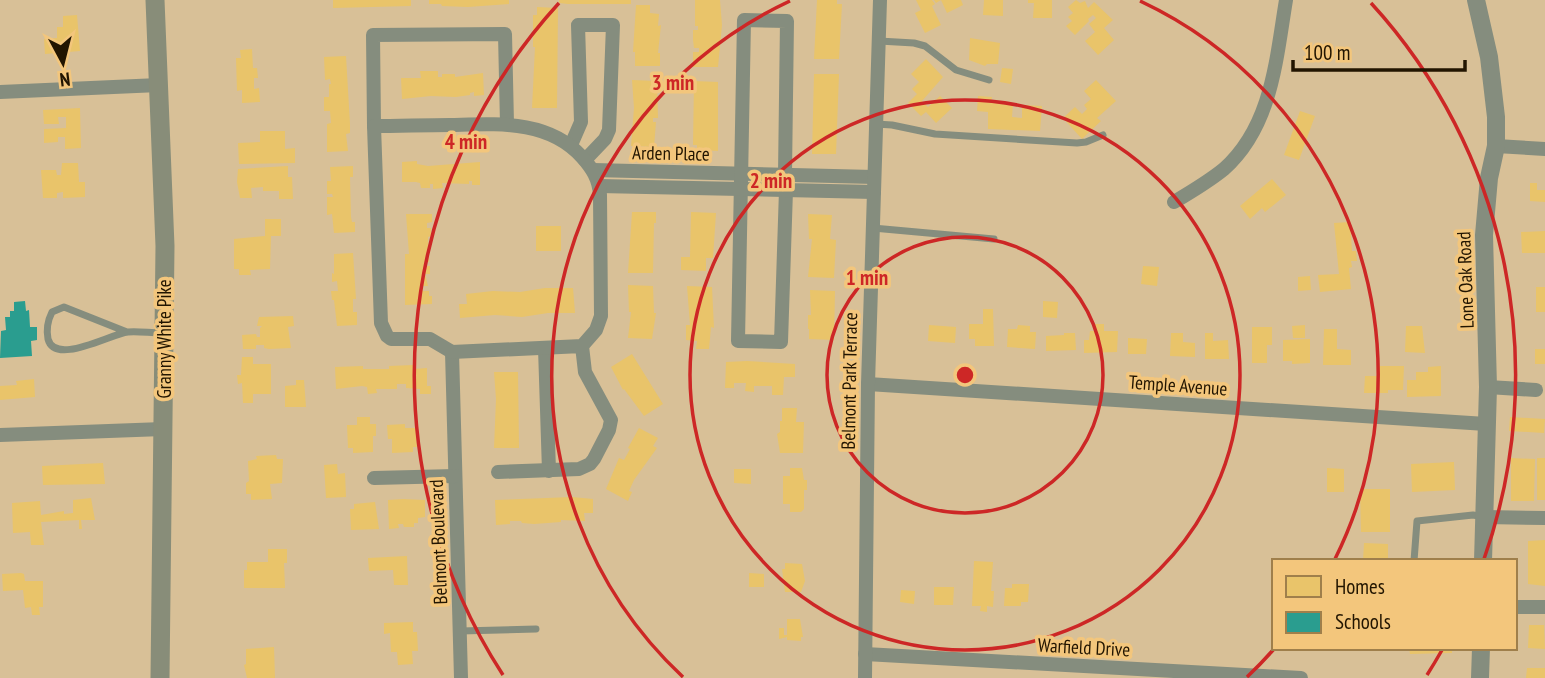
<svg xmlns="http://www.w3.org/2000/svg" width="1545" height="678" font-family="'PT Sans Narrow',sans-serif">
	<style>
		.homes { fill: #e9c46a }
		.schools { fill: #2a9d8f }
		.lines { fill: none; stroke-linecap: round; stroke-linejoin: round }
		.service { stroke: #858d7e; stroke-width: 7 }
		.minor { stroke: #858d7e; stroke-width: 14 }
		.tertiary { stroke: #858d7e; stroke-width: 18 }
		.secondary { stroke: #888d79; stroke-width: 19 }
		.ring { fill: none; stroke: #cd2726; stroke-width: 3.5 }
		.labels { text-anchor: middle; dominant-baseline: central; stroke-width: 7; stroke-linejoin: round; paint-order: stroke }
		.street-label { font-size: 19px; fill: #221501; stroke: #f3c67c }
		.centre { fill: #cd2726; stroke: #f3c67c; stroke-width: 3.5 }
		.ring-label { font-size: 21px; text-anchor: middle; font-weight: bold; fill: #cd2726; stroke: #f3c67c; stroke-width: 7; stroke-linejoin: round; paint-order: stroke }
	</style>
	<rect width="100%" height="100%" fill="#d8c097"/>
	<!-- homes -->
	<g class="homes">
		<polygon points="333,0 411,0 411,6 333,8"/>
		<polygon points="429,0 509,0 509,4 468,7 442,6 441,4 429,4"/>
		<polygon points="559,0 631,0 631,4 568,4 559,3"/>
		<polygon points="695,0 720,0 722,25 718,67 693,67 693,52 699,52 699,48 694,48 693,40 693,30 698,30 698,26 695,26"/>
		<polygon points="817,0 837,0 837,4 842,4 839,59 814,59"/>
		<polygon points="916,0 932,0 935,4 932,6 941,25 925,33 915,13 921,10"/>
		<polygon points="934,0 961,0 963,5 947,13 941,0 936,3"/>
		<polygon points="984,0 1003,0 1003,16 983,15"/>
		<polygon points="1028,0 1052,0 1052,18 1033,18 1034,3 1028,3"/>
		<polygon points="1076,0 1080,3 1085,1 1088,8 1094,2 1113,20 1104,28 1114,40 1098,55 1085,41 1095,32 1089,24 1096,18 1093,15 1088,19 1089,21 1075,35 1066,26 1072,21 1068,17 1073,13 1068,7"/>
		<polygon points="636,5 650,5 650,13 659,14 658,26 661,25 658,53 660,53 660,66 635,66 635,52 633,52"/>
		<polygon points="537,7 558,8 557,108 532,108 535,47 533,47 533,15 537,15"/>
		<polygon points="77,15 80,51 45,54 44,39 57,38 57,27 63,27 63,16"/>
		<polygon points="970,38 1000,43 998,64 987,64 985,66 969,60"/>
		<polygon points="252,49 253,68 257,68 258,78 254,78 254,89 259,88 260,102 242,103 242,90 237,91 236,58 241,58 240,50"/>
		<polygon points="346,56 350,124 350,133 346,134 348,151 327,152 327,124 331,123 330,111 324,111 324,97 329,97 329,84 331,84 330,79 325,80 324,57"/>
		<polygon points="926,59 943,77 922,101 928,107 940,96 952,108 936,123 926,112 921,116 908,103 917,94 912,89 919,82 911,74"/>
		<polygon points="1002,68 1013,69 1011,84 1000,82"/>
		<polygon points="420,71 438,71 438,77 442,77 442,74 455,74 455,77 483,73 484,95 474,96 474,92 470,93 470,95 456,97 431,96 402,99 401,78 421,78"/>
		<polygon points="814,74 839,74 836,154 812,154"/>
		<polygon points="632,80 657,81 658,118 653,118 653,122 656,122 654,147 631,146 634,108"/>
		<polygon points="1096,80 1116,101 1097,118 1101,121 1082,139 1063,118 1075,107 1082,114 1087,109 1084,105 1091,99 1084,91"/>
		<polygon points="694,81 718,82 718,151 697,150 697,145 693,145"/>
		<polygon points="978,96 992,97 991,102 1013,103 1012,117 1022,118 1022,105 1042,106 1040,131 988,129 988,112 977,111"/>
		<polygon points="80,108 81,148 65,149 65,137 58,137 58,142 44,143 44,129 66,128 66,117 58,117 59,124 44,124 43,110"/>
		<polygon points="1300,111 1315,116 1299,160 1284,155"/>
		<polygon points="260,131 285,131 285,149 295,148 295,163 239,164 238,143 260,142"/>
		<polygon points="417,161 417,164 428,166 480,162 480,185 472,185 472,181 469,181 469,184 442,183 443,188 433,189 433,184 430,184 430,188 421,188 420,183 416,182 402,182 402,162"/>
		<polygon points="62,163 78,163 79,182 85,182 85,197 63,198 63,192 57,193 57,198 43,198 41,170 56,170 57,175 61,175"/>
		<polygon points="288,166 288,177 292,177 293,199 279,199 279,191 263,191 263,187 251,188 252,198 240,198 237,182 238,169"/>
		<polygon points="353,166 353,177 350,177 351,217 352,222 355,222 355,232 334,233 332,214 327,215 327,197 333,197 332,194 327,194 327,181 331,181 330,167"/>
		<polygon points="1272,179 1286,195 1265,212 1262,208 1250,219 1240,206"/>
		<polygon points="1530,183 1537,183 1537,190 1545,190 1545,202 1530,201"/>
		<polygon points="632,212 656,212 656,223 654,223 653,273 628,273"/>
		<polygon points="691,212 716,213 713,258 706,258 706,271 681,270 681,257 690,257"/>
		<polygon points="406,214 432,214 432,222 427,223 427,228 431,228 431,236 428,237 429,262 424,262 424,266 430,266 430,274 425,274 428,286 423,286 423,291 429,291 429,296 432,296 432,304 405,305 405,254 409,254"/>
		<polygon points="808,214 832,215 830,239 836,240 834,278 808,277 812,239 809,239"/>
		<polygon points="265,219 281,219 281,236 271,236 270,269 250,270 251,275 239,275 239,269 234,269 234,239 265,236"/>
		<polygon points="1350,222 1352,251 1356,251 1357,261 1351,261 1352,267 1349,268 1351,289 1320,292 1318,275 1339,274 1334,223"/>
		<rect x="536" y="226" width="25" height="25"/>
		<polygon points="1545,231 1545,253 1522,253 1521,232"/>
		<polygon points="353,253 356,299 353,299 353,312 357,312 357,325 337,326 334,300 332,300 331,291 338,291 337,281 332,282 332,273 334,274 334,254"/>
		<polygon points="1143,266 1159,267 1157,286 1141,284"/>
		<polygon points="1310,276 1311,290 1298,291 1298,277"/>
		<polygon points="628,285 653,286 654,313 656,313 652,339 628,338 631,312 629,312"/>
		<polygon points="687,286 712,287 714,328 711,327 709,349 696,349 697,341 686,340 686,325 690,325"/>
		<rect x="1536" y="287" width="9" height="25"/>
		<polygon points="545,288 573,288 575,313 548,313 522,317 495,315 460,318 459,304 467,304 466,294 493,291 520,292"/>
		<polygon points="810,290 835,291 834,340 809,339 809,329 808,329 808,315 811,315"/>
		<polygon points="1043,301 1058,302 1057,318 1043,317"/>
		<polygon points="983,309 993,309 994,346 975,346 975,339 969,339 969,324 983,324"/>
		<polygon points="293,316 294,326 288,327 291,348 269,349 264,348 264,345 256,345 256,349 243,349 242,335 256,334 257,337 260,337 260,328 262,326 257,326 259,317"/>
		<polygon points="1095,324 1104,324 1104,331 1118,331 1117,352 1084,353 1084,340 1089,340 1090,331 1095,331"/>
		<polygon points="929,325 956,327 955,343 928,341"/>
		<polygon points="1018,325 1030,326 1030,332 1036,332 1035,349 1007,347 1008,329 1017,329"/>
		<polygon points="1305,325 1305,338 1293,338 1292,326"/>
		<polygon points="1406,326 1422,326 1425,353 1405,352"/>
		<polygon points="1252,327 1272,327 1272,345 1267,345 1267,363 1252,363"/>
		<polygon points="1324,329 1337,329 1337,349 1351,350 1351,365 1323,365"/>
		<polygon points="1064,333 1075,333 1076,350 1046,351 1046,336 1064,335"/>
		<polygon points="1171,333 1183,333 1183,342 1195,343 1195,357 1170,356"/>
		<polygon points="1205,333 1213,333 1213,341 1228,340 1229,359 1205,359"/>
		<polygon points="1128,338 1147,339 1146,354 1128,354"/>
		<polygon points="1310,339 1310,363 1292,364 1292,361 1283,361 1283,340"/>
		<rect x="1535" y="349" width="10" height="15"/>
		<polygon points="632,354 663,404 644,416 624,389 623,390 611,367"/>
		<polygon points="242,357 253,357 253,364 271,364 271,394 253,394 253,403 243,403 242,383 238,384 237,375 241,375"/>
		<polygon points="747,361 795,364 795,377 784,377 783,395 772,395 772,386 754,386 754,392 745,391 746,383 734,383 734,388 725,388 726,362"/>
		<polygon points="414,365 414,369 427,368 427,386 431,386 431,394 420,394 420,389 406,388 406,384 397,384 397,389 376,389 377,393 368,394 367,387 362,386 336,389 335,367 363,366 363,369 389,369 389,366"/>
		<polygon points="1379,366 1404,366 1403,390 1388,390 1388,393 1364,393 1365,376 1379,376"/>
		<polygon points="1441,366 1441,396 1407,397 1407,380 1416,380 1416,372 1428,372 1428,367"/>
		<polygon points="494,372 518,372 519,448 494,448 496,399"/>
		<polygon points="34,379 35,397 0,400 0,386 17,385 16,381"/>
		<polygon points="296,380 304,380 306,407 285,407 285,386 296,385"/>
		<polygon points="782,408 797,408 796,422 804,422 803,453 780,453 777,434 780,432 780,421 782,421"/>
		<polygon points="357,417 370,417 370,424 376,424 376,436 373,436 373,452 353,453 353,448 348,448 347,425 357,425"/>
		<polygon points="1510,417 1545,419 1544,433 1509,431"/>
		<polygon points="405,424 405,428 416,428 417,447 413,447 413,452 392,453 392,439 388,439 387,425"/>
		<polygon points="639,428 658,438 653,446 657,448 634,480 629,491 632,492 628,501 606,489 619,458 624,460 630,449 628,448"/>
		<polygon points="276,455 277,459 283,459 282,483 270,484 272,499 251,500 251,494 246,494 246,483 249,481 248,461 257,459 256,456"/>
		<polygon points="1511,458 1535,459 1534,501 1511,501"/>
		<rect x="1537" y="458" width="8" height="42"/>
		<polygon points="1454,462 1455,490 1412,492 1411,464"/>
		<polygon points="103,463 105,484 43,485 42,466"/>
		<polygon points="337,464 338,474 345,473 346,497 326,498 324,465"/>
		<polygon points="790,468 802,468 804,480 807,480 807,490 804,490 804,509 801,512 790,512 790,504 783,504 783,476 790,476"/>
		<polygon points="1327,468 1344,469 1344,492 1327,492"/>
		<polygon points="734,469 751,469 751,484 734,483"/>
		<polygon points="1360,489 1390,489 1390,532 1361,532"/>
		<polygon points="572,497 593,499 593,513 584,513 585,521 561,520 561,522 534,524 522,523 521,521 510,521 510,524 496,525 495,500"/>
		<polygon points="91,498 95,520 81,520 82,529 79,529 79,520 41,522 44,545 31,545 30,532 13,533 12,503 40,501 41,515 64,511 64,514 73,513 73,500"/>
		<polygon points="403,499 425,500 425,517 418,518 418,523 414,523 414,527 404,527 403,524 398,524 399,528 389,529 388,500"/>
		<polygon points="375,502 379,529 351,530 350,509 354,509 354,504"/>
		<polygon points="1528,541 1545,540 1545,586 1528,584"/>
		<polygon points="1364,543 1388,544 1388,561 1363,561"/>
		<polygon points="268,549 287,549 287,563 284,563 285,588 244,588 244,570 247,570 247,562 268,562"/>
		<polygon points="407,556 408,585 394,585 393,570 369,571 368,558"/>
		<polygon points="974,561 993,562 991,591 994,591 993,607 987,606 987,612 980,611 981,606 972,606"/>
		<polygon points="785,563 802,564 805,581 801,592 785,592 782,569 785,569"/>
		<polygon points="21,573 24,574 25,581 43,581 43,607 39,607 40,615 32,615 31,607 25,608 23,590 3,591 2,574"/>
		<polygon points="749,573 764,574 764,587 749,587"/>
		<polygon points="1012,584 1029,584 1028,602 1021,602 1021,606 1004,606 1005,588 1012,588"/>
		<polygon points="934,587 954,587 953,605 934,605"/>
		<polygon points="901,590 915,591 914,604 900,602"/>
		<polygon points="787,619 800,619 803,637 801,637 801,641 787,640 787,637 779,639 779,628 784,628 784,635 787,635"/>
		<polygon points="413,622 413,632 417,632 418,651 412,651 413,664 398,665 397,652 391,652 390,633 384,634 384,623"/>
		<polygon points="1529,625 1544,625 1545,649 1528,648"/>
		<polygon points="274,647 275,678 247,678 244,665 246,664 246,649"/>
		<polygon points="1409,648 1452,648 1452,653 1410,654"/>
		<polygon points="1527,668 1545,668 1545,678 1526,678"/>
	</g>
	<!-- schools -->
	<polygon class="schools" points="25,301 26,311 29,310 30,327 37,327 37,340 31,341 32,356 0,358 1,331 6,330 5,317 10,317 10,311 14,311 14,302"/>
	<g class="lines">
		<!-- service -->
		<g class="service">
			<polyline points="879,41 914,43 925,46 956,70 989,80"/>
			<polyline points="876,124 892,125 935,134 1077,143 1086,142 1103,135"/>
			<polyline points="873,228 994,239"/>
			<path d="M127,332L64,307L52,312C48,320 46,329 48,339C55,366 110,334 128,332C138,331 150,333 161,333"/>
			<polyline points="1414,561 1417,521 1473,515 1484,517"/>
			<polyline points="460,631 536,629"/>
		</g>
		<!-- minor -->
		<g class="minor">
			<polyline points="0,92 159,85"/>
			<polyline points="374,126 373,35 505,34 507,124"/>
			<polyline points="571,145 581,122 578,25 613,25 609,130 605,139 585,160"/>
			<polyline points="1496,146 1545,149"/>
			<polyline points="593,170 874,177"/>
			<polyline points="785,174 787,21 744,20 738,341 781,342 786,190"/>
			<polyline points="599,186 874,192"/>
			<path d="M1174,202C1191,192 1208,182 1224,169C1272,126 1276,60 1286,0"/>
			<polyline points="545,348 549,471"/>
			<polyline points="452,352 461,678"/>
			<polyline points="868,384 1486,424"/>
			<polyline points="1488,387 1536,390"/>
			<polyline points="0,435 163,429"/>
			<path d="M498,472L579,469L590,464L594,459L609,430L611,420L585,372L582,346L596,330L601,316L600,195C599,179 592,168 582,157C548,119 496,124 450,125C425,125 399,126 374,126L381,323L387,336L391,339H430L452,352L582,346"/>
			<polyline points="374,478 455,476"/>
			<polyline points="1485,517 1545,518"/>
			<polyline points="1515,607 1545,607"/>
			<polyline points="865,654 1301,678"/>
			<polyline points="865,678 868,384 880,0"/>
		</g>
		<!-- tertiary -->
		<g class="tertiary">
			<polyline points="1476,0 1489,57 1496,117 1496,146 1489,178 1484,235 1488,387 1483,561"/>
			<polyline points="1480,678 1481,648"/>
		</g>
		<!-- secondary -->
		<polyline class="secondary" points="155,0 165,246 160,678"/>
	</g>
	<!-- distance rings -->
	<g class="ring">
		<circle cx="965" cy="375" r="138"/>
		<circle cx="965" cy="375" r="275"/>
		<path d="M1274 649A413 413 0 0 1 1247 677M683 677A413 413 0 0 1 790 1M1140 1A413 413 0 0 1 1335 559"/>
		<path d="M1442 650A551 551 0 0 1 1427 675M503 675A551 551 0 0 1 559 3M1371 3A551 551 0 0 1 1484 559"/>
	</g>
	<g class="labels">
		<!-- street labels -->
		<g class="street-label">
			<text transform="translate(671 153) rotate(1)">Arden Place</text>
			<text transform="translate(1465 280) rotate(-92)">Lone Oak Road</text>
			<text transform="translate(164 339) rotate(-90)">Granny White Pike</text>
			<text transform="translate(849 381) rotate(-89)">Belmont Park Terrace</text>
			<text transform="translate(1178 385) rotate(4)">Temple Avenue</text>
			<text transform="translate(438 542) rotate(-92)">Belmont Boulevard</text>
			<text transform="translate(1084 647) rotate(3)">Warfield Drive</text>
		</g>
	</g>
	<circle cx="965" cy="375" r="10" class="centre"/>
	<g class="ring-label">
		<text x="673" y="90">3 min</text>
		<text x="466" y="149">4 min</text>
		<text x="771" y="188">2 min</text>
		<text x="867" y="285">1 min</text>
	</g>
	<!-- legend -->
	<rect x="1272" y="559" width="245" height="91" fill="#f3c67c" stroke="#9f7f4b" stroke-width="2"/>
	<rect x="1286" y="576" width="35" height="21" fill="#e9c46a" stroke="#9f7f4b" stroke-width="2"/>
	<text x="1335" y="594" font-size="21" fill="#221501">Homes</text>
	<rect x="1286" y="612" width="35" height="21" fill="#2a9d8f" stroke="#9f7f4b" stroke-width="2"/>
	<text x="1335" y="629" font-size="21" fill="#221501">Schools</text>
	<!-- north arrow -->
	<g transform="translate(63 63) rotate(173)" stroke="#f3c67c" stroke-width="5" paint-order="stroke">
	<path d="M0-5L12 26L0 18L-12 26Z" fill="#221501"/>
	<text y="-10" font-size="19" font-weight="bold" text-anchor="middle" fill="#221501">N</text>
	</g>
	<!-- scale -->
	<path d="M1293 60v10h172v-10" fill="none" stroke="#221501" stroke-width="3.5"/>
	<text x="1304" y="60" font-size="21" fill="#221501" stroke="#f3c67c" stroke-width="5" paint-order="stroke">100 m</text>
</svg>
